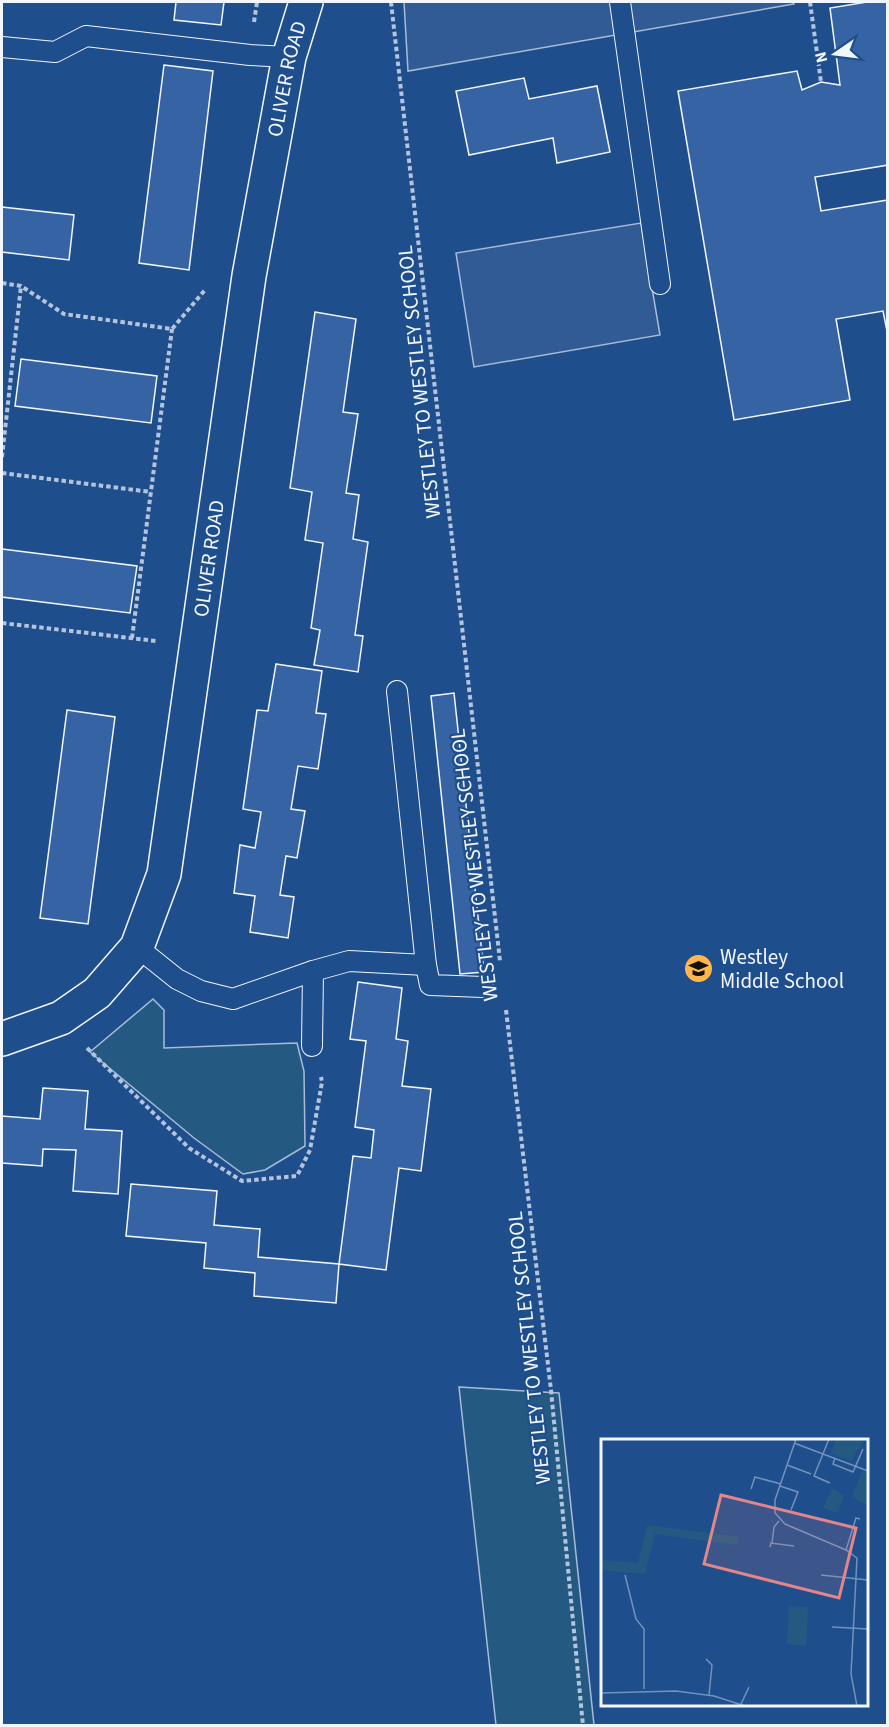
<svg xmlns="http://www.w3.org/2000/svg" width="889" height="1727" font-family="'Source Sans 3',sans-serif">
	<style>
		.green { fill: #245a82; stroke: #a8bbd7; stroke-width: 1.5 }
		.parking { fill: #305b95; stroke: #a8bbd7; stroke-width: 1.5 }
		.building { fill: #3563a3; stroke: #f2f6ff; stroke-width: 1.5 }
		.lines { fill: none; stroke-linecap: round; stroke-linejoin: round }
		.lane-casing { stroke: #f2f6ff; stroke-width: 22 }
		.street-casing { stroke: #f2f6ff; stroke-width: 36 }
		.path { stroke: #b3c4dc; stroke-width: 4; stroke-dasharray: 4.5 3; stroke-linecap: butt }
		.lane { stroke: #1f4e8c; stroke-width: 20 }
		.street { stroke: #1f4e8c; stroke-width: 33 }
		.labels { text-anchor: middle; dominant-baseline: central; stroke-width: 4.5; stroke-linejoin: round; paint-order: stroke }
		.street-label { font-size: 21px; fill: #f2f6ff; stroke: #1f4e8c }
		.poi-label { font-size: 21px; fill: #f2f6ff; stroke: #1f4e8c; text-anchor: start }
		.inset-road { fill: none; stroke: #7391ba; stroke-width: 1.5 }
		.view { fill: #e38589; fill-opacity: 0.15; stroke: #e38589; stroke-width: 3 }
		.inset-edge { fill: none; stroke: #f2f6ff; stroke-width: 3 }
	</style>
	<rect width="100%" height="100%" fill="#1f4e8c"/>
	<!-- green -->
	<g class="green">
		<polygon points="153,999 164,1010 164,1048 297,1043 304,1071 305,1146 265,1170 243,1174 194,1138 90,1052"/>
		<polygon points="459,1387 559,1393 594,1725 496,1725"/>
	</g>
	<!-- parking -->
	<g class="parking">
		<polygon points="404,2 793,2 794,4 408,71"/>
		<polygon points="641,223 660,335 474,367 456,253"/>
	</g>
	<!-- building -->
	<g class="building">
		<polygon points="176,2 224,2 221,25 174,20"/>
		<polygon points="867,2 888,2 888,165 815,177 821,211 888,200 888,336 883,311 836,319 850,400 734,420 678,91 797,71 802,90 821,82 840,85 830,8"/>
		<polygon points="164,65 213,71 189,270 139,263"/>
		<polygon points="524,78 529,99 597,86 610,152 557,163 553,138 469,155 456,91"/>
		<polygon points="2,207 74,215 69,260 2,252"/>
		<polygon points="315,312 356,319 343,412 358,414 346,493 359,495 353,539 368,542 355,635 363,636 358,672 314,665 320,630 311,628 323,543 305,540 312,492 290,488"/>
		<polygon points="21,359 157,376 151,423 15,406"/>
		<polygon points="2,549 137,566 130,613 2,597"/>
		<polygon points="276,664 322,671 316,713 326,714 318,769 298,766 291,809 305,811 297,858 286,856 280,895 294,897 288,938 250,932 255,896 234,893 240,845 255,848 261,812 243,809 257,710 268,711"/>
		<polygon points="454,693 484,972 460,974 431,696"/>
		<polygon points="67,710 115,717 88,924 40,918"/>
		<polygon points="358,982 402,988 396,1039 408,1041 402,1086 431,1089 421,1171 399,1168 386,1270 339,1264 353,1156 371,1158 374,1130 355,1127 366,1041 350,1039"/>
		<polygon points="43,1088 88,1091 85,1129 122,1131 118,1194 73,1191 76,1150 43,1149 42,1166 2,1163 2,1116 40,1119"/>
		<polygon points="131,1184 217,1191 214,1225 260,1229 258,1257 339,1264 336,1303 254,1296 255,1273 204,1268 206,1243 126,1236"/>
	</g>
	<g class="lines">
		<defs>
			<g id="lane">
				<polyline points="620,2 660,284"/>
				<polyline points="2,47 55,52 86,36 250,55 289,57"/>
				<polyline points="397,691 426,965 430,985 483,987"/>
				<polyline points="137,947 177,979 201,991 233,999 313,971 349,961 426,965"/>
				<polyline points="312,1046 313,971"/>
			</g>
			<g id="street">
				<path id="s1" d="M2,1039L61,1018L97,993L137,947L164,874L249,276L289,57L306,2"/>
			</g>
		</defs>
		<!-- lane casing -->
		<use href="#lane" class="lane-casing"/>
		<!-- street casing -->
		<use href="#street" class="street-casing"/>
		<!-- path -->
		<g class="path">
			<polyline points="391,2 500,961"/>
			<polyline points="810,2 821,82"/>
			<polyline points="254,22 257,2"/>
			<polyline points="2,283 21,286 64,314 172,329 205,290"/>
			<polyline points="2,457 21,286"/>
			<polyline points="2,473 151,492"/>
			<polyline points="2,623 156,641"/>
			<polyline points="132,638 172,329"/>
			<polyline points="506,1010 551,1390 583,1726"/>
			<polyline points="87,1048 189,1148 242,1181 297,1176 310,1150 322,1082 321,1077"/>
		</g>
		<!-- lane -->
		<use href="#lane" class="lane"/>
		<!-- street -->
		<use href="#street" class="street"/>
	</g>
	<!-- icons -->
	<defs>
		<symbol id="school-disc" viewBox="-11 -11 22 22"><circle r="9.5" fill="#ffb74d" stroke="#1f4e8c"/><path d="M0-5L7-2L0 1L-7-2ZM-4 1L0 2.5L4 1V4Q0 6-4 4Z" fill="#111"/></symbol>
	</defs>
	<g fill-rule="evenodd">
		<use href="#school-disc" x="682" y="952" width="33" height="33"/>
	</g>
	<g class="labels">
		<!-- street labels -->
		<g class="street-label">
			<text stroke="none"><textPath href="#s1" startOffset="1050">OLIVER ROAD</textPath></text>
			<text transform="translate(419 382) rotate(-96)">WESTLEY TO WESTLEY SCHOOL</text>
			<text stroke="none"><textPath href="#s1" startOffset="564">OLIVER ROAD</textPath></text>
			<text transform="translate(474 865) rotate(-97)">WESTLEY TO WESTLEY SCHOOL</text>
			<text transform="translate(529 1348) rotate(-96)">WESTLEY TO WESTLEY SCHOOL</text>
		</g>
		<!-- poi labels -->
		<g class="poi-label">
			<text x="720" y="957">Westley<tspan x="720" dy="24">Middle School</tspan></text>
		</g>
	</g>
	<!-- overview -->
	<g transform="translate(601 1439)">
		<rect width="267" height="267" fill="#1f4e8c"/>
		<path d="M235,0H264L250,22L230,14ZM261,32L267,34V67L251,58ZM231,49L243,57L237,74L222,69ZM46,87H55L138,98L135,106L54,95L44,135L0,131V121L37,124ZM188,167L207,168L205,207L186,205Z" fill="#245a82"/>
		<path class="inset-road" d="M195,0L174,61V74L184,85L245,111L256,119L250,235L256,267M228,0L213,37L229,44M193,4L267,32M234,19L232,25L252,33L262,10M186,26L210,35M179,47L197,53L190,71M150,50L154,38L180,45M171,104L173,88L178,82M169,108L170,104L193,107M245,111L255,79L259,80M24,136L35,180L43,190V250M220,136L267,141M231,188L267,190M105,220L111,226L108,256M0,254L75,252L113,257L144,267M140,265L148,248"/>
		<path class="view" d="M120,56L255,89L238,159L103,125Z"/>
		<rect width="267" height="267" class="inset-edge"/>
	</g>
	<!-- border -->
	<rect width="889" height="1727" fill="none" stroke="#f2f6ff" stroke-width="6"/>
	<!-- north arrow -->
	<g transform="translate(835 54) rotate(256)" stroke="#1f4e8c" stroke-width="4.5" paint-order="stroke">
	<path d="M0-4.5L10 22L0 15L-10 22Z" fill="#f2f6ff"/>
	<text y="-9" font-size="16" font-weight="bold" text-anchor="middle" fill="#f2f6ff">N</text>
	</g>
</svg>
